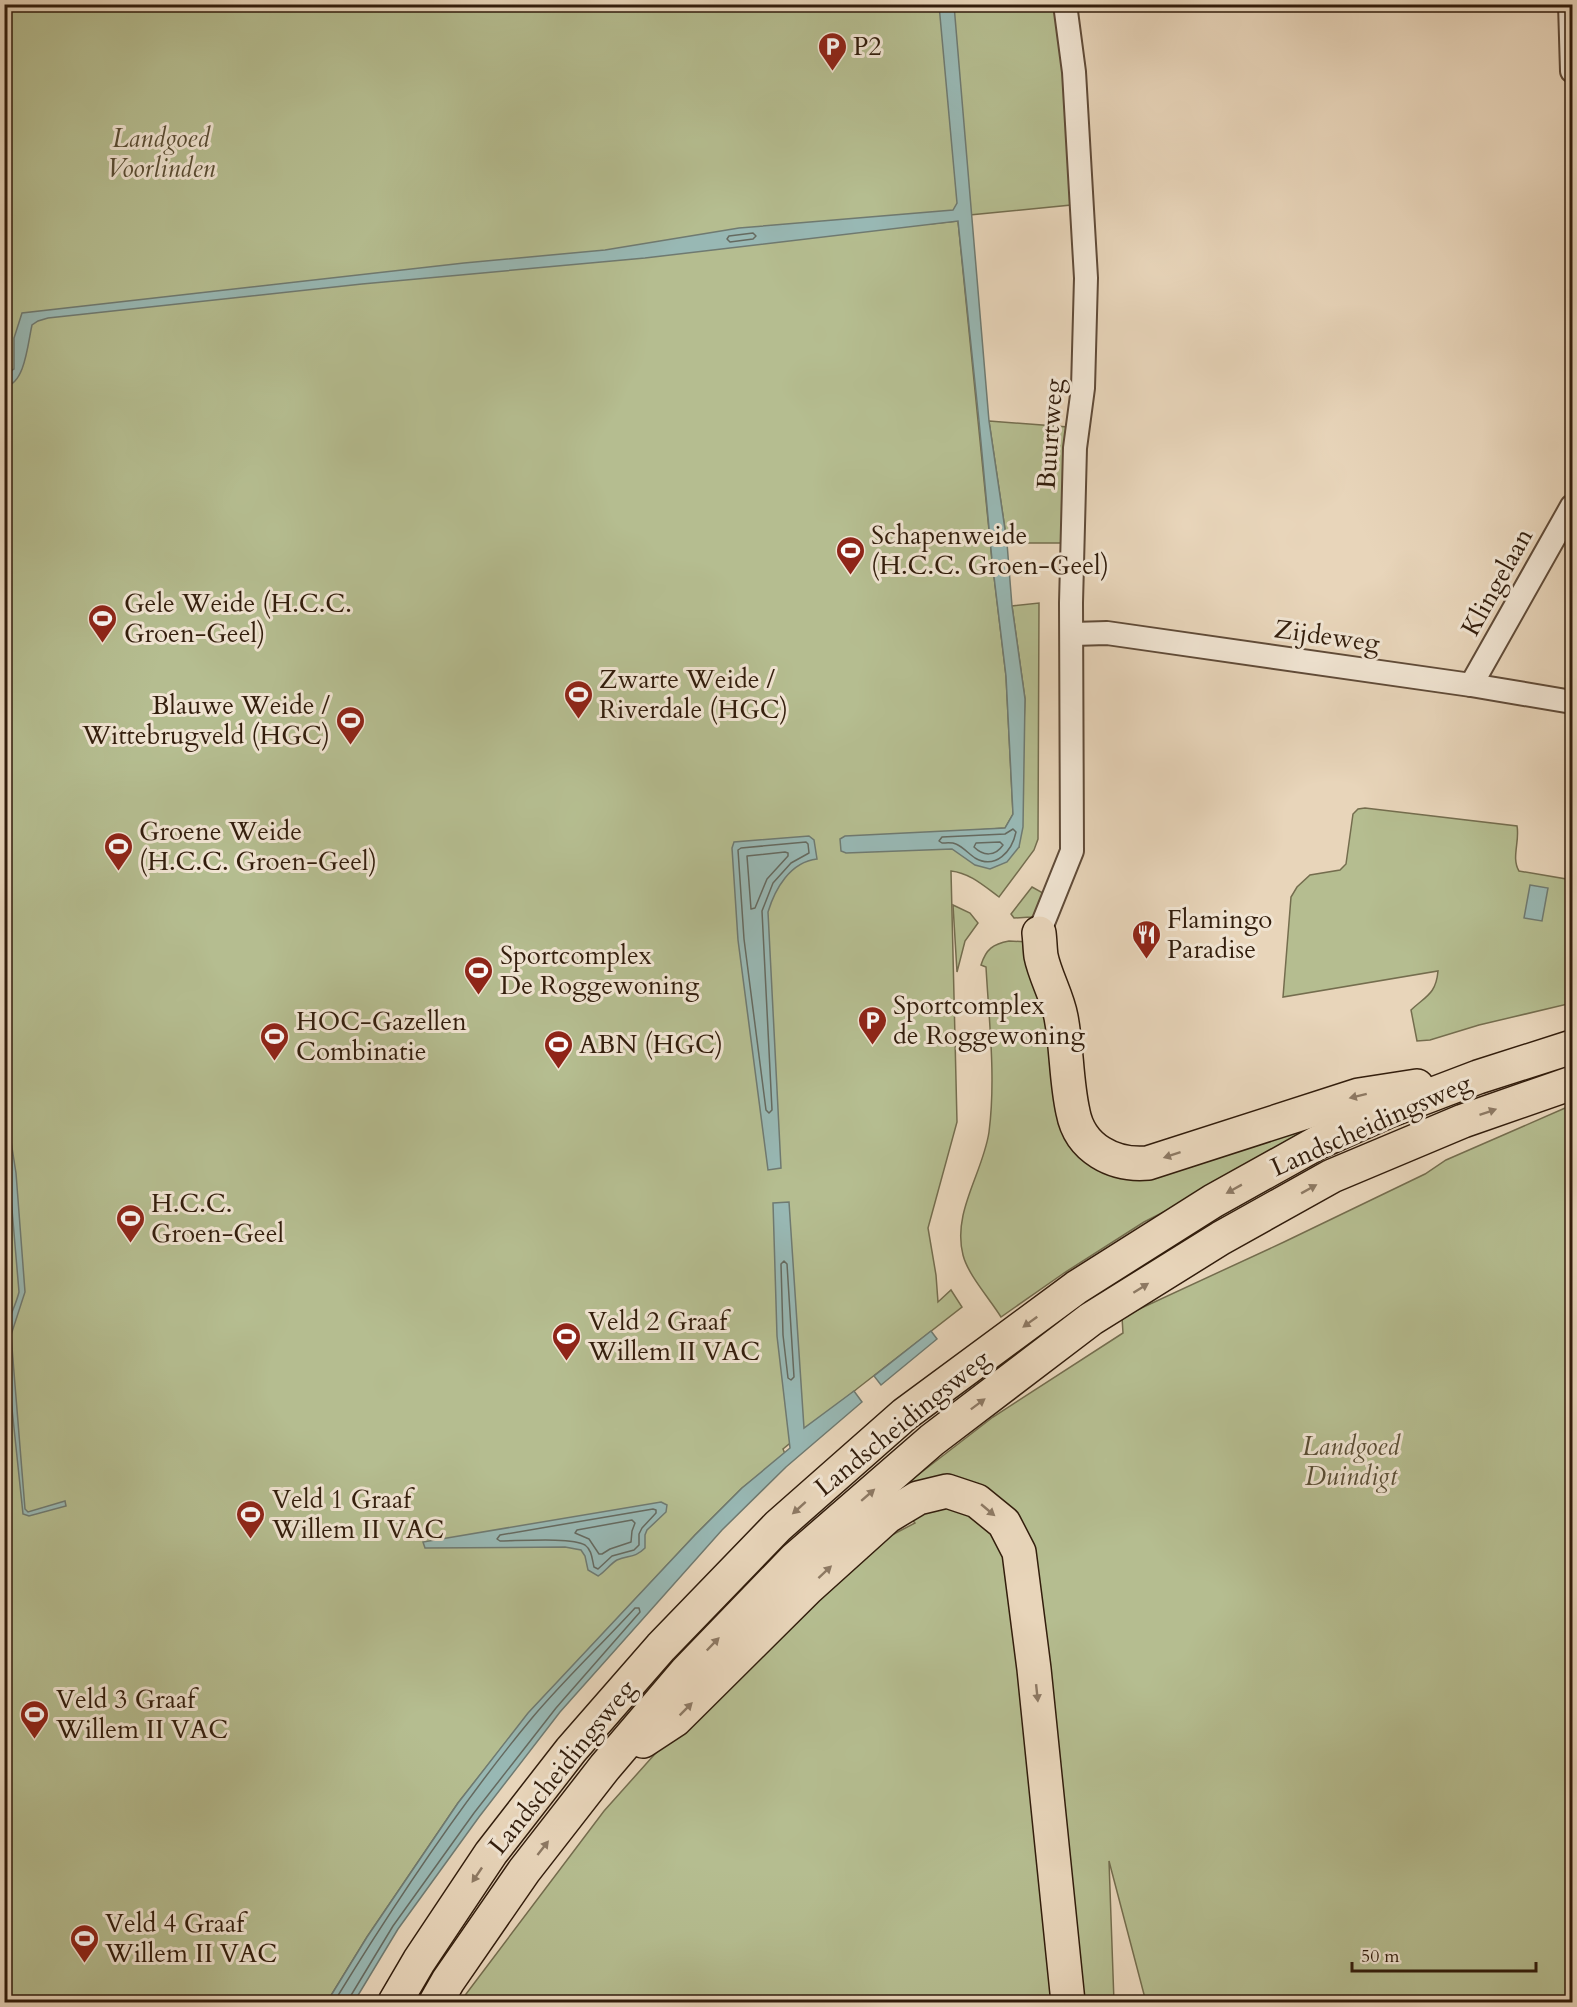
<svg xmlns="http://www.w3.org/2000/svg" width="1577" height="2007" font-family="Cardo,serif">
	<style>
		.green { fill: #b5bd90; stroke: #746d4e; stroke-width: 1.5 }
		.water { fill: #98b8b4; stroke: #6f7a71; stroke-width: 1.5 }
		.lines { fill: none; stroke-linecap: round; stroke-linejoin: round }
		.shore { stroke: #656a60; stroke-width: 1.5 }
		.minor-casing { stroke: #604b38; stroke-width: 26 }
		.primary-casing { stroke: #321d0c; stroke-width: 36 }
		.minor { stroke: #f0e4d2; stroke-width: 22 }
		.primary { stroke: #e8d5ba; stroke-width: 33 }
		.oneway { fill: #8d7963 }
		.labels { text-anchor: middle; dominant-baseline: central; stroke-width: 6; stroke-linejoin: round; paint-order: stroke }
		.poi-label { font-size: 26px; fill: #321d0c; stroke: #f0e4d2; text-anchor: start }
		.park-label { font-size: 26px; font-style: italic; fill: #594d34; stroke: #f0e4d2 }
		.street-label { font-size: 26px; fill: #321d0c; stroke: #f0e4d2 }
	</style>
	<rect width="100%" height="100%" fill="#e8d5ba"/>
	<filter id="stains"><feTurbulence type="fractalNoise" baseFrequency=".00333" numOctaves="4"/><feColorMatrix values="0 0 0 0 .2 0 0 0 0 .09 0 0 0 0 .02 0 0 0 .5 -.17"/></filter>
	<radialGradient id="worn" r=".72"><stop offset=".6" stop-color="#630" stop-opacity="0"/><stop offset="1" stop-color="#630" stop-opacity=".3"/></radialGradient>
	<!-- green -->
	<g class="green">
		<path d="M5,5H1056L1067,96L1071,205L929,219L930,224L958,221L992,560L1006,676L1013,814L1005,828L977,830L1019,847L1025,699L1012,606L1039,603L1038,839L1034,850L999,897C984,886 970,873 951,871L957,1122L928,1228L936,1275L938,1302L951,1290L962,1307L858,1388L783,1449L785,1454L742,1488L695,1535L529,1713L458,1803L367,1937L327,2002H5Z"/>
		<polygon points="989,421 1068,427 1064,543 1007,543"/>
		<path d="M1365,808L1517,826C1520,841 1511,858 1519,871L1572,880V1003L1479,1025L1430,1040L1417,1041L1411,1010C1426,996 1436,994 1438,971L1283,997L1291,897L1297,887L1310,875L1340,870L1346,864L1353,814L1358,809Z"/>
		<polygon points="1032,887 1043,893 1037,915 1031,917 1014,918 1011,914"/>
		<polygon points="953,905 970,913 978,923 965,941 957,972"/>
		<path d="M1009,941L1029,942L1095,1166L1354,1107L1288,1149L1144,1222L1064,1273L1001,1317C990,1299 968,1275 963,1255C952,1212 983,1173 989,1132C996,1078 989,1021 986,967L981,965C986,949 993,944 1009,941Z"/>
		<polygon points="1572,1105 1572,2002 1146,2002 1109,1861 1114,2002 460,2002 604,1811 654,1755 865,1556 890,1536 915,1523 892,1495 993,1417 1123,1333 1122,1317 1284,1242 1425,1174 1446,1160"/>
	</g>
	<!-- water -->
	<g class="water">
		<path d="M939,5H954L989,421L1007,543L1012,606L1025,699L1023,827L1019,847L1007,862L990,869L975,865L952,849L846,853L841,851L840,839L845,836L1005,828L1013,814L1006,676L992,560L979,421L958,221L645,258L362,284L48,318L38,321L32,325C28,342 25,385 5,386V374L14,369V338L22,313L464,263L605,250L739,228L953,210L957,203Z"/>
		<path d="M809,836L814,840L817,859C790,862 775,889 768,912L781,1168L768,1170L738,940L732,848L734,842Z"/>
		<polygon points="1530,885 1548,888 1542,921 1524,918"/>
		<path d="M5,1103L16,1173L25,1292L11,1335L25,1509L28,1512L65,1501L66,1506L29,1516L23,1514L5,1342C4,1325 15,1309 19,1292L9,1174L5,1145Z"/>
		<polygon points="789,1202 804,1428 854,1391 862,1402 786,1467 722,1530 560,1712 479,1817 398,1929 354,2002 327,2002 367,1937 458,1803 528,1713 695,1535 742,1488 790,1448 777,1336 773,1203"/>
		<polygon points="931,1331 937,1339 881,1385 874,1376"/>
		<path d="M661,1502L667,1505L666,1512L647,1530L645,1535V1548C635,1558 629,1555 617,1560C610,1564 605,1572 598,1576L588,1570L585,1556L581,1550L565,1547L425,1548L423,1542Z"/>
	</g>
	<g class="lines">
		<!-- shore -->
		<g class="shore">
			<polygon points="753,233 756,236 753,239 730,242 727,239 729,236"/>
			<path d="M1013,829L1016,832C1012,851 996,870 975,858C969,854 963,847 956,844C952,842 946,843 942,843L939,841L942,837L1005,834Z"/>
			<polygon points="806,842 808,844 809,853 791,863 773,883 762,911 772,1110 769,1113 766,1110 744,939 738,850 741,848"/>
			<path d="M1000,842L1003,845C995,857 983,856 974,847L976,843Z"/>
			<polygon points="785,852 788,853 788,856 767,879 755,908 751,909 747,856"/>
			<polygon points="784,1261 787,1264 794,1377 791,1380 788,1378 783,1335 781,1264"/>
			<path d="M653,1509L656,1510V1513L642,1528L639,1534V1545L634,1550L612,1556L598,1569L594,1567C592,1559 592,1550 585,1545C572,1537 518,1541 500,1541L497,1539L500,1535Z"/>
			<polygon points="632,1520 635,1523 632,1531 631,1542 610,1549 602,1554 599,1554 589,1539 575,1533 577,1530"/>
			<path d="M334,2002C394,1904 458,1807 532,1718C564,1680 601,1645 635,1608H639L640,1612L556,1708L474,1813L393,1926L350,1997L349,2002"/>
		</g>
		<defs>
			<g id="minor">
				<polyline points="1570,4 1572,71"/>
				<polyline points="1073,634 1107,633 1471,685 1572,702"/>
				<polyline points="1471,685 1572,506"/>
				<polyline points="1039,933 1072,851 1071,603 1075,448 1083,388 1086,278 1074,72 1065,4"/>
			</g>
			<g id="primary">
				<path d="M1039,933C1040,941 1040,949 1041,956C1045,976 1057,996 1061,1017C1067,1048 1066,1081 1073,1112C1080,1149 1114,1166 1148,1163L1359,1095L1417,1086"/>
				<polyline points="643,1741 675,1720 807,1589 888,1516 918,1498 947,1491 977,1501 1004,1523 1019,1552 1034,1669 1068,2002"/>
				<polyline points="395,2002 419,1961 491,1853 571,1750 661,1647 778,1526 905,1414 1077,1287 1213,1201 1319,1142 1386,1112 1478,1077 1572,1047"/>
				<polyline points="436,2002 448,1981 524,1871 605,1767 686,1672 795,1559 932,1440 1091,1319 1221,1238 1332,1176 1463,1121 1572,1083"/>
			</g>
		</defs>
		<!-- minor casing -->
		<use href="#minor" class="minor-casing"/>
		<!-- primary casing -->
		<use href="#primary" class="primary-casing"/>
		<!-- minor -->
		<use href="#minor" class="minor"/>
		<!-- primary -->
		<use href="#primary" class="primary"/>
	</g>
	<!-- one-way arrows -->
	<defs><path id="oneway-solid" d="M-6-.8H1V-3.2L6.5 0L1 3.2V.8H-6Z" transform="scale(1.5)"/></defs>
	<g class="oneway">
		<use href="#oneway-solid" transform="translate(1358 1096) rotate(166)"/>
		<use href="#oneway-solid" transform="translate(1488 1112) rotate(-19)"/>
		<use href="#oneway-solid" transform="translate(1172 1155) rotate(162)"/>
		<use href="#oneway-solid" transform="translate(1234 1189) rotate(151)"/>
		<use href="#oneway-solid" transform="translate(1309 1189) rotate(-29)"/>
		<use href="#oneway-solid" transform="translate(1141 1288) rotate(-32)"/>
		<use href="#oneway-solid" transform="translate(1030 1322) rotate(144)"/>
		<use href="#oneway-solid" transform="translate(978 1404) rotate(-37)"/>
		<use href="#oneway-solid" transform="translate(868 1495) rotate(-41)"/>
		<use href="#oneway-solid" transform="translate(799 1508) rotate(138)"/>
		<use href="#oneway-solid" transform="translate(988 1510) rotate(40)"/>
		<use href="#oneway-solid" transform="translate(825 1572) rotate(-43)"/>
		<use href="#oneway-solid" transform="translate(713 1644) rotate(-46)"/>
		<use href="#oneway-solid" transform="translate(1037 1693) rotate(84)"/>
		<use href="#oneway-solid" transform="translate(686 1709) rotate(-45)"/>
		<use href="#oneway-solid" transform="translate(543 1848) rotate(-52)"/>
		<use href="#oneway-solid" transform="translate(477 1875) rotate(124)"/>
	</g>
	<!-- icons -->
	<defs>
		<symbol id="parking-pin" viewBox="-11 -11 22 30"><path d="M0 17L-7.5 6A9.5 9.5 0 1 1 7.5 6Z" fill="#8f2418" stroke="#f0e4d2"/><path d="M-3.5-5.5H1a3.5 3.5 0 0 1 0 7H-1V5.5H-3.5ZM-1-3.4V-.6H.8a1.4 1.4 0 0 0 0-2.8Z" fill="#fff"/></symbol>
		<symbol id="stadium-pin" viewBox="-11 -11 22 30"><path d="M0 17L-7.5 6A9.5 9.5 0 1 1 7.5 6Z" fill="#8f2418" stroke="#f0e4d2"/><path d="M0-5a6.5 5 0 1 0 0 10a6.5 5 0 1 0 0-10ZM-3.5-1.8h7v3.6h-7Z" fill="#fff"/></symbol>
		<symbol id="restaurant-pin" viewBox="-11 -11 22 30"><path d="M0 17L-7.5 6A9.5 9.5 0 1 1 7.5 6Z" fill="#8f2418" stroke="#f0e4d2"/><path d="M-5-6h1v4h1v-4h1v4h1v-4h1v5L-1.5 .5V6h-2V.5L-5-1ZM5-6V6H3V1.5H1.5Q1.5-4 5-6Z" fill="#fff"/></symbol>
	</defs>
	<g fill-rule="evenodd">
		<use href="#parking-pin" x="816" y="30" width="33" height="45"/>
		<use href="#stadium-pin" x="834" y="534" width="33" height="45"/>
		<use href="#stadium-pin" x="86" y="602" width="33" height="45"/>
		<use href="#stadium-pin" x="562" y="678" width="33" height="45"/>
		<use href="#stadium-pin" x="334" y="704" width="33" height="45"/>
		<use href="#stadium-pin" x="102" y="830" width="33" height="45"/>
		<use href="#restaurant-pin" x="1130" y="918" width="33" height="45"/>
		<use href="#stadium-pin" x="462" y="954" width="33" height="45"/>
		<use href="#parking-pin" x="856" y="1004" width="33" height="45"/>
		<use href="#stadium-pin" x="258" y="1020" width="33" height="45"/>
		<use href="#stadium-pin" x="542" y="1028" width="33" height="45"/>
		<use href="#stadium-pin" x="114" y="1202" width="33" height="45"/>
		<use href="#stadium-pin" x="550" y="1320" width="33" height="45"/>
		<use href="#stadium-pin" x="234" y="1498" width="33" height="45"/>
		<use href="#stadium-pin" x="18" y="1698" width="33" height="45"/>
		<use href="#stadium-pin" x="68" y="1922" width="33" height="45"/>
	</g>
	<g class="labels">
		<!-- poi labels -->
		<g class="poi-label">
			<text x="853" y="46">P2</text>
			<text x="871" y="535">Schapenweide<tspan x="871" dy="30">(H.C.C. Groen-Geel)</tspan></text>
			<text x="124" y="603">Gele Weide (H.C.C.<tspan x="124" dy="30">Groen-Geel)</tspan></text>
			<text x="599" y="679">Zwarte Weide /<tspan x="599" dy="30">Riverdale (HGC)</tspan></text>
			<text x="330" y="705" text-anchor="end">Blauwe Weide /<tspan x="330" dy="30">Wittebrugveld (HGC)</tspan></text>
			<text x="139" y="831">Groene Weide<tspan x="139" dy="30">(H.C.C. Groen-Geel)</tspan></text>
			<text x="1167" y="919">Flamingo<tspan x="1167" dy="30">Paradise</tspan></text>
			<text x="500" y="955">Sportcomplex<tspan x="500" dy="30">De Roggewoning</tspan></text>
			<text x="893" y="1005">Sportcomplex<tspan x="893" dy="30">de Roggewoning</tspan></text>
			<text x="296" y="1021">HOC-Gazellen<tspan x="296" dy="30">Combinatie</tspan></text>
			<text x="579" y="1044">ABN (HGC)</text>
			<text x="151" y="1203">H.C.C.<tspan x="151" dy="30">Groen-Geel</tspan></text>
			<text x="588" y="1321">Veld 2 Graaf<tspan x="588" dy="30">Willem II VAC</tspan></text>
			<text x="272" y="1499">Veld 1 Graaf<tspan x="272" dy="30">Willem II VAC</tspan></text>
			<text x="56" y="1699">Veld 3 Graaf<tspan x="56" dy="30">Willem II VAC</tspan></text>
			<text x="105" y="1923">Veld 4 Graaf<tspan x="105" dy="30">Willem II VAC</tspan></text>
		</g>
		<!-- park labels -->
		<g class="park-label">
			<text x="161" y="138">Landgoed<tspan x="161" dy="30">Voorlinden</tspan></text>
			<text x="1351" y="1446">Landgoed<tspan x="1351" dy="30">Duindigt</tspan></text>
		</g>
		<!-- street labels -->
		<g class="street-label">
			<text transform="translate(1050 434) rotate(-86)">Buurtweg</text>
			<text transform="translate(1497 582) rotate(-61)">Klingelaan</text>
			<text transform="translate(1327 636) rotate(8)">Zijdeweg</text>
			<text transform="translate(1371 1125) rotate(-24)">Landscheidingsweg</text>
			<text transform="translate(902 1423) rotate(-39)">Landscheidingsweg</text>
			<text transform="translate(562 1767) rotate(-51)">Landscheidingsweg</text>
		</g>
	</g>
	<!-- margin -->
	<rect width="1577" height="2007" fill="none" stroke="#e8d5ba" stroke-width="24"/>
	<rect x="6" y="6" width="1565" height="1995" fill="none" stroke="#321d0c" stroke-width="3"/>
	<rect x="12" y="12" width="1553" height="1983" fill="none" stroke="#321d0c" stroke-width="1.5"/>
	<!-- scale -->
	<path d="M1352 1962v9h184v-9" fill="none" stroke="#321d0c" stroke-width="3"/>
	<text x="1361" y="1962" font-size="18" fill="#321d0c" stroke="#f0e4d2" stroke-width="4.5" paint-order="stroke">50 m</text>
	<rect width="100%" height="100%" filter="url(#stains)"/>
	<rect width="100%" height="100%" fill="url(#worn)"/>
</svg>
